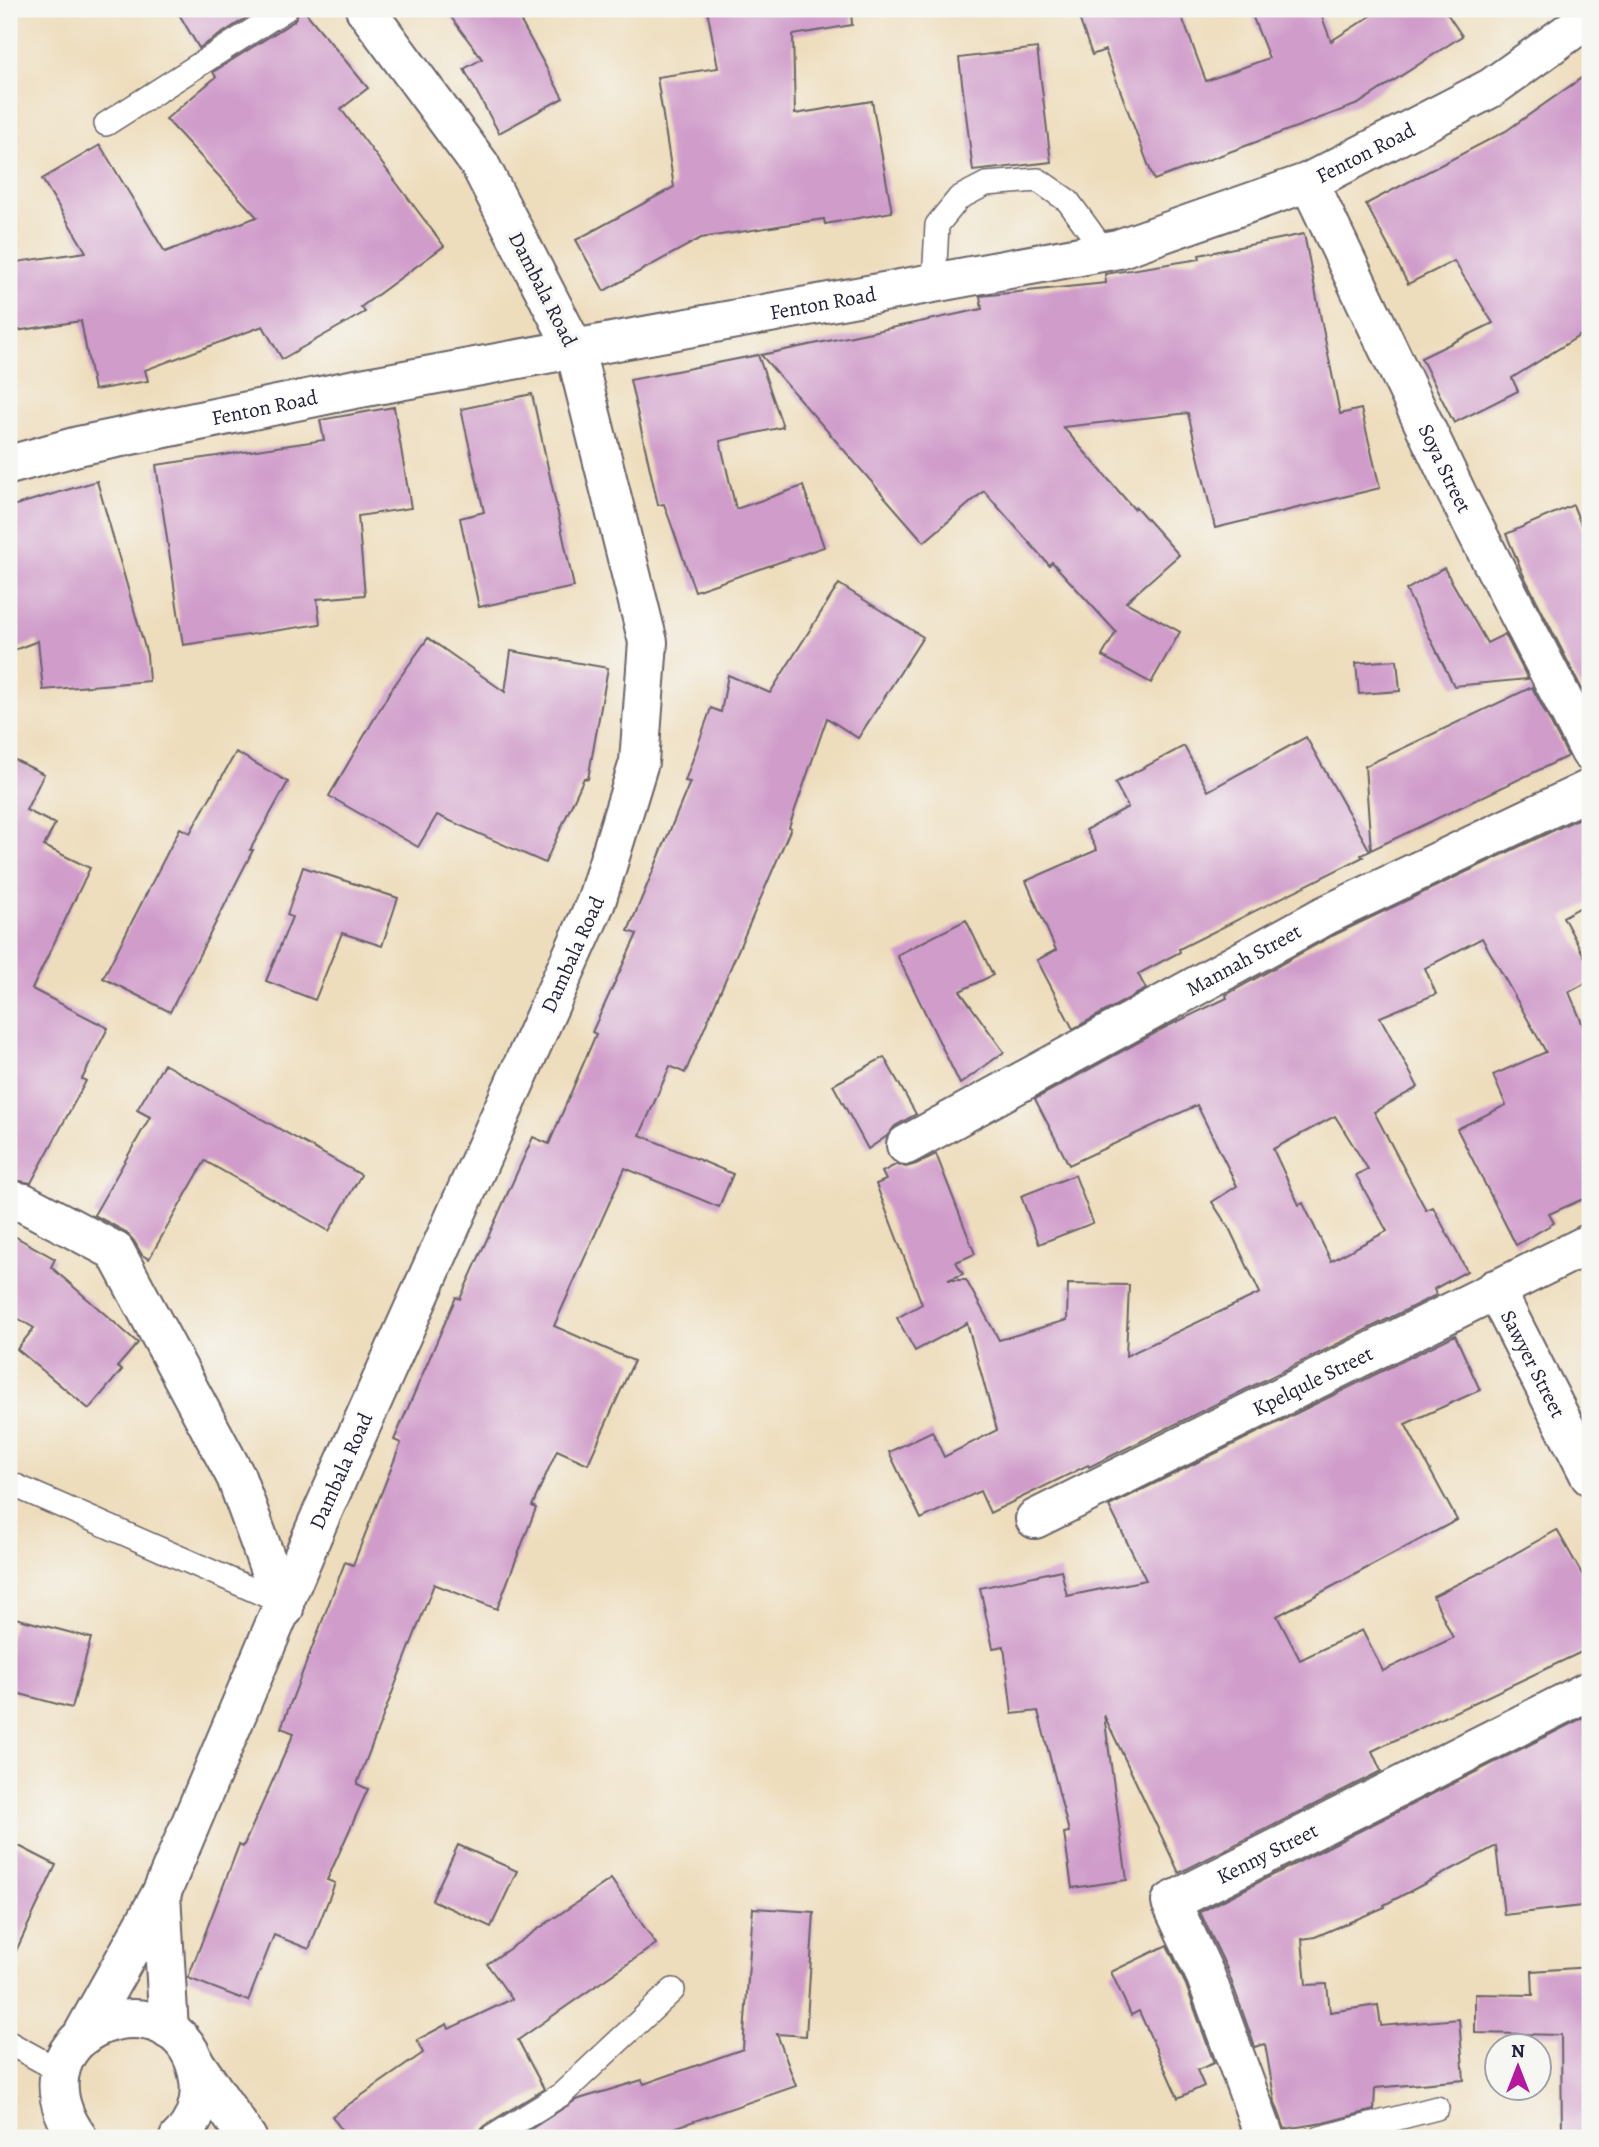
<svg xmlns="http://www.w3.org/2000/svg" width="1599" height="2147" font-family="Alegreya,serif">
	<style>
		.building { fill: #d09cca; fill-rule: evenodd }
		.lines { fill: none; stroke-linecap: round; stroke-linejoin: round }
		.service-casing { stroke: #696368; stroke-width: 26 }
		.minor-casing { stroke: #696368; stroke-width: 42 }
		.tertiary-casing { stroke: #696368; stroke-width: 42 }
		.service { stroke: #fff; stroke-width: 23 }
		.minor { stroke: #fff; stroke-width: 38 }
		.tertiary { stroke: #fff; stroke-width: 38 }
		.labels { text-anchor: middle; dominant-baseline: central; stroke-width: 7; stroke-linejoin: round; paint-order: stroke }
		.street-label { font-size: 21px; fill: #22223b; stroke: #f6f6f2 }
	</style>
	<rect width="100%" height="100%" fill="#f6f6f2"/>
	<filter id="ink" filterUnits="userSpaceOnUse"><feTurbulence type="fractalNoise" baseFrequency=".0143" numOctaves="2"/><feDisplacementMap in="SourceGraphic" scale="14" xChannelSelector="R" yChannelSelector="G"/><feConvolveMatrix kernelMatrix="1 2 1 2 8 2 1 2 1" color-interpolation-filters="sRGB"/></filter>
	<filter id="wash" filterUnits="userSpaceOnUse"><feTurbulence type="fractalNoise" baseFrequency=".00686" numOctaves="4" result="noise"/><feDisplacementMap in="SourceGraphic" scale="28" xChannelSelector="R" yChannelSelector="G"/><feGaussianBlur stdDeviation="1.57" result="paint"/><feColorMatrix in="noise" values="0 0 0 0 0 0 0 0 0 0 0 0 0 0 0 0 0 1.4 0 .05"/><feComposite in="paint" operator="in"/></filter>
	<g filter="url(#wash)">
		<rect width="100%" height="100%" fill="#eeddbc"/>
		<g id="blocks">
			<!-- building -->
			<g class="building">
				<polygon points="176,9 260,9 199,48"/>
				<polygon points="300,9 303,9 368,88 341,109 444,246 361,307 365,312 282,359 263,326 145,370 148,381 94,390 81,321 9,332 9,263 86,252 42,179 100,145 165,252 257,217 166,119 216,77 213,72 294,21"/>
				<polygon points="445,9 514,9 563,98 499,133 464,69 482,59"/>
				<polygon points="707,9 851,9 852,25 793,35 795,114 872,101 892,212 825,224 824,219 701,238 604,291 576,240 674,187 657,77 718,68"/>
				<polygon points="1076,9 1179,9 1206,81 1269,58 1252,15 1270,9 1319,9 1331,41 1382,9 1444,9 1462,36 1358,104 1154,180 1105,50 1092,55"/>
				<polygon points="1037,48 1051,162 973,171 959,58"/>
				<polygon points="1590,72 1590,329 1512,378 1518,391 1454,423 1421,358 1493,323 1454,261 1408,284 1366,204 1506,131"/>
				<polygon points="1304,234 1340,414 1361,409 1380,488 1215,528 1188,413 1063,427 1134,509 1136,507 1179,555 1126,602 1180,632 1151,683 1102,656 1116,632 1052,562 1049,565 984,491 924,542 761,355 982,309 980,296 1106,283 1105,274 1200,259 1199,255"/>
				<polygon points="758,355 783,427 720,441 736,509 803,486 824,547 695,591 664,504 658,505 630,380"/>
				<polygon points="532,394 574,587 479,607 460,518 484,512 461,409"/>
				<polygon points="394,407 411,508 358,516 365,595 317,599 320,624 183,645 156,465 324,440 320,420"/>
				<polygon points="97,481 147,655 149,681 43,690 38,641 9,652 9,507"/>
				<polygon points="1573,505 1590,546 1590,705 1523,574 1506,534"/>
				<polygon points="1444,568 1487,643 1505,634 1528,679 1454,686 1406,590"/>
				<polygon points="839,584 923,637 858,738 827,718 789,827 791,828 685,1073 670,1066 640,1135 733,1174 719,1207 625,1168 554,1326 634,1361 588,1464 557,1450 532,1506 536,1508 497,1609 434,1584 357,1784 368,1789 327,1880 335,1883 309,1949 274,1935 248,2001 188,1978 239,1845 243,1847 294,1733 281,1728 345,1562 353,1565 401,1443 394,1440 456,1297 460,1299 533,1137 549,1144 596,1034 592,1032 637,934 628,931 690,782 685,781 711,708 721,712 728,675 770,693"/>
				<polygon points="428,638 505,692 511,651 608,668 588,779 584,778 545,863 437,815 418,847 329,796 391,690"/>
				<polygon points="1397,660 1400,691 1359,694 1356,663"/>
				<polygon points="1532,687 1568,756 1371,850 1365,766"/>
				<polygon points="1306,737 1370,851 1361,855 1363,857 1179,949 1180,952 1138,974 1146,989 1073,1029 1037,960 1056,950 1026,881 1097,850 1086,830 1128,807 1115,783 1184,746 1208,791"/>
				<polygon points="236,752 288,782 250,850 253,850 170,1012 103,978 180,828 190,833"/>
				<polygon points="9,757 44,774 26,810 55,824 44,846 90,868 32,989 108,1028 82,1079 86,1081 31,1183 9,1179"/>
				<path d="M1590,813V902L1563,917L1590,967V981L1569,992L1590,1042V1196L1549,1214L1554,1223L1516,1245L1457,1129L1506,1105L1493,1075L1546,1052L1482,938L1425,968L1436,994L1380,1017L1418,1087L1374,1112L1426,1210L1433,1207L1467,1271L1434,1289L1436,1295L1089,1467L1088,1465L990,1513L980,1491L921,1519L889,1452L932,1431L944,1457L997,1430L967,1323L915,1351L897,1318L922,1304L876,1184L886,1180L882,1172L897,1164L906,1167L916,1164L936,1154L975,1254L956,1262L963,1274L948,1280H966L999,1340L1067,1320L1068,1284L1129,1285L1126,1356L1260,1293L1230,1230L1212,1202L1237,1186L1197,1105L1069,1165L1035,1099L1166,1027L1227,998L1226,995L1332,936ZM1335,1116L1368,1169L1356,1175L1387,1231L1331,1261L1303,1203L1299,1205L1273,1149Z"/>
				<polygon points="303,867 398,898 382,946 342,933 315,1000 266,981 292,917 287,915"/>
				<polygon points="966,920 993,975 960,991 1004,1052 960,1084 897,955"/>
				<polygon points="884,1057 916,1114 895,1126 887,1136 868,1149 833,1085"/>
				<polygon points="164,1064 361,1175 329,1231 205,1161 149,1259 142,1255 134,1241 126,1232 94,1215 150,1117 137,1110"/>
				<polygon points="1075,1175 1093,1223 1039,1244 1021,1196"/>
				<polygon points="9,1233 55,1259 51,1267 138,1343 117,1367 122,1370 89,1409 17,1349 34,1328 9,1313"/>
				<polygon points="1455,1335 1480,1390 1405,1424 1457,1520 1277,1616 1300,1660 1362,1630 1383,1671 1453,1638 1433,1596 1482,1572 1557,1530 1590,1588 1590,1648 1372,1751 1381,1771 1179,1873 1104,1715 1127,1880 1072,1888 1064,1833 1069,1832 1038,1711 1012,1714 1004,1646 993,1648 980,1588 1061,1570 1067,1596 1146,1580 1109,1506"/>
				<polygon points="15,1618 91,1638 72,1708 9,1691 9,1640"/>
				<polygon points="1590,1714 1590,1905 1504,1915 1496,1846 1384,1905 1385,1907 1315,1937 1302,1939 1306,1985 1327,1984 1330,2012 1378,2005 1381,2026 1459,2019 1464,2080 1375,2088 1374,2110 1323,2123 1285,2129 1275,2102 1265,2044 1255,2047 1227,1969 1200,1912"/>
				<polygon points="9,1841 56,1865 9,1966"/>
				<polygon points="458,1845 517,1871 491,1927 432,1900"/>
				<polygon points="611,1879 656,1944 518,2040 544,2089 484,2126 479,2131 477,2138 347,2138 332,2116 423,2053 417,2040 447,2024 449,2029 512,1999 487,1964"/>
				<polygon points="753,1908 814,1912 806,2036 777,2034 796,2086 645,2138 517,2138 576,2100 642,2080 644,2084 743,2049"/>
				<polygon points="1167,1945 1186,1985 1214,2063 1197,2070 1204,2086 1178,2098 1139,2011 1131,2015 1111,1972"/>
				<polygon points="1590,1967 1590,2138 1562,2138 1561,2035 1475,2033 1475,1994 1533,1995 1532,1971"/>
			</g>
		</g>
	</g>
	<g filter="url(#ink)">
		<use href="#blocks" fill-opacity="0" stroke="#696368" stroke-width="2"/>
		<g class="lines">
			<defs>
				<g id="service">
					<polyline points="106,124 286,9"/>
					<polyline points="934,283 937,225 959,198 986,184 1038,180 1068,201 1105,252"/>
					<polyline points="9,1483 281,1602"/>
					<polyline points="9,2043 60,2071"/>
					<polyline points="491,2138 562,2094 673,1990"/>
					<polyline points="1320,2138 1437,2108"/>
				</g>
				<g id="minor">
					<path id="s1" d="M1309,182L1457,494L1590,752"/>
					<path id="s2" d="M906,1145L1322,917L1590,789"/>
					<polyline points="9,1200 24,1203 115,1251 236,1477 284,1609"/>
					<path id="s3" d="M1495,1289L1590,1476"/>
					<path id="s4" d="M1035,1519L1590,1243"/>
					<path id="s5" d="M1265,2138L1206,1977L1171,1902L1590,1690"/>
				</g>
				<g id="tertiary">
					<path id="s6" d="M9,465L78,446L350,390L1118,249L1309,182L1491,88L1590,17"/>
					<polyline points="161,1894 169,2030"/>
					<path id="s7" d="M83,2034L161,1894L318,1522L596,902L639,762L648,642L575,350L480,165L365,9"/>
					<polyline points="197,2066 247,2138"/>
					<path d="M78,2138C0,2027 182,1966 199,2080C202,2100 195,2124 179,2138"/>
				</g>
			</defs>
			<!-- service casing -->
			<use href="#service" class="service-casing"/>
			<!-- minor casing -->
			<use href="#minor" class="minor-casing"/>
			<!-- tertiary casing -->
			<use href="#tertiary" class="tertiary-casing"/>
			<!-- service -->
			<use href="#service" class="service"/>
			<!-- minor -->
			<use href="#minor" class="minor"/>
			<!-- tertiary -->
			<use href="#tertiary" class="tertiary"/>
		</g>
	</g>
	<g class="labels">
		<!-- street labels -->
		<g class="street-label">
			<text stroke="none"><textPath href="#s6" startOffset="1396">Fenton Road</textPath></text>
			<text transform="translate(543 289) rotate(63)">Dambala Road</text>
			<text stroke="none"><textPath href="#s6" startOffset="830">Fenton Road</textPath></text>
			<text stroke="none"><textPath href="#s6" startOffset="262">Fenton Road</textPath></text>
			<text stroke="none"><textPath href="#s1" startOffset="317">Soya Street</textPath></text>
			<text stroke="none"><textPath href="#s7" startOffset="1186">Dambala Road</textPath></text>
			<text stroke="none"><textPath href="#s2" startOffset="385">Mannah Street</textPath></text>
			<text stroke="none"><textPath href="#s3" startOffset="84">Sawyer Street</textPath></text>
			<text stroke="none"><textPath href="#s4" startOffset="310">Kpelqule Street</textPath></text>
			<text stroke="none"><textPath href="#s7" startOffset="620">Dambala Road</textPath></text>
			<text stroke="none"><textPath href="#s5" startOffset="362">Kenny Street</textPath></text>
		</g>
	</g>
	<!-- margin -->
	<rect width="1599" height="2147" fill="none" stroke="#f6f6f2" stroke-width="35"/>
	<!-- north arrow -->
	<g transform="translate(1518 2067)"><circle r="33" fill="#f6f6f2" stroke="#a1a1a9" stroke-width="2"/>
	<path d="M0-5L12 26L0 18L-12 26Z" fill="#b5179e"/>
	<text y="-10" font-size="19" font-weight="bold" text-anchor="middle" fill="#22223b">N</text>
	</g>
</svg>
